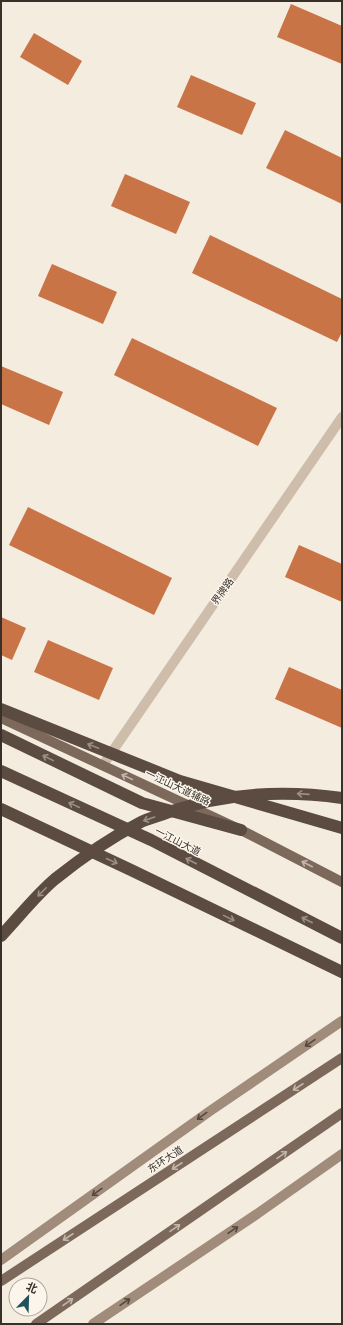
<svg xmlns="http://www.w3.org/2000/svg" width="343" height="1325" font-family="Lato,'Noto Sans SC',sans-serif">
	<style>
		.building { fill: #c97447 }
		.lines { fill: none; stroke-linecap: round; stroke-linejoin: round }
		.street { stroke: #cdbdaa; stroke-width: 10 }
		.secondary { stroke: #a18c7b; stroke-width: 10 }
		.primary { stroke: #7c695b; stroke-width: 10 }
		.highway { stroke: #5b4b41; stroke-width: 12 }
		.highway-bridge { stroke: #5b4b41; stroke-width: 12 }
		.oneway { stroke: #9b8f85 }
		.oneway2 { stroke: #c2b6ab }
		.oneway3 { stroke: #54473e }
		.labels { text-anchor: middle; dominant-baseline: central; stroke-width: 3; stroke-linejoin: round; paint-order: stroke }
		.street-label { font-size: 10px; fill: #3a302a; stroke: #fbf5ec }
	</style>
	<rect width="100%" height="100%" fill="#f4ecdf"/>
	<!-- building -->
	<g class="building">
		<polygon points="291,4 342,26 342,64 277,37"/>
		<polygon points="34,33 82,61 68,85 20,57"/>
		<polygon points="191,75 256,103 242,135 177,107"/>
		<polygon points="285,130 342,158 342,204 266,168"/>
		<polygon points="125,174 190,202 176,234 111,206"/>
		<polygon points="210,235 342,299 342,332 337,342 192,273"/>
		<polygon points="52,264 117,292 103,324 38,296"/>
		<polygon points="132,338 277,408 258,446 114,375"/>
		<polygon points="1,366 63,392 49,425 1,404"/>
		<polygon points="28,507 172,578 154,615 9,545"/>
		<polygon points="299,545 342,564 342,602 285,577"/>
		<polygon points="1,617 26,628 12,660 1,655"/>
		<polygon points="48,640 113,668 99,700 34,672"/>
		<polygon points="289,667 342,690 342,728 275,699"/>
	</g>
	<g class="lines">
		<!-- street -->
		<polyline class="street" points="103,765 342,417"/>
		<!-- secondary -->
		<g class="secondary">
			<polyline points="1,1260 210,1111 342,1021"/>
			<polyline points="93,1324 257,1214 342,1154"/>
		</g>
		<!-- primary -->
		<g class="primary">
			<polyline points="1,718 241,830 342,882"/>
			<polyline points="1,1281 342,1058"/>
			<polyline points="36,1324 342,1113"/>
		</g>
		<!-- highway -->
		<g class="highway">
			<polyline points="1,735 142,803 241,830"/>
			<polyline points="1,771 151,840 342,938"/>
			<polyline points="1,809 131,870 342,972"/>
		</g>
		<!-- highway-bridge -->
		<g class="highway-bridge">
			<polyline points="1,709 180,781 342,828"/>
			<path d="M1,936C19,917 35,896 55,879C80,859 112,837 141,822C149,818 160,816 169,812C225,793 284,790 342,798"/>
		</g>
	</g>
	<!-- one-way arrows -->
	<defs><path id="oneway-shaft" d="M-6 0H5M1.5-3L5.5 0L1.5 3" fill="none" stroke-width="1.6" stroke-linecap="round" stroke-linejoin="round"/></defs>
	<g class="oneway">
		<use href="#oneway-shaft" transform="translate(93 746) rotate(-158)"/>
		<use href="#oneway-shaft" transform="translate(48 758) rotate(-154)"/>
		<use href="#oneway-shaft" transform="translate(303 794) rotate(-176)"/>
		<use href="#oneway-shaft" transform="translate(74 805) rotate(-155)"/>
		<use href="#oneway-shaft" transform="translate(149 819) rotate(161)"/>
		<use href="#oneway-shaft" transform="translate(112 861) rotate(25)"/>
		<use href="#oneway-shaft" transform="translate(191 861) rotate(-153)"/>
		<use href="#oneway-shaft" transform="translate(42 892) rotate(135)"/>
		<use href="#oneway-shaft" transform="translate(229 918) rotate(26)"/>
		<use href="#oneway-shaft" transform="translate(307 920) rotate(-153)"/>
	</g>
	<g class="oneway2">
		<use href="#oneway-shaft" transform="translate(127 777) rotate(-155)"/>
		<use href="#oneway-shaft" transform="translate(307 864) rotate(-153)"/>
		<use href="#oneway-shaft" transform="translate(298 1087) rotate(147)"/>
		<use href="#oneway-shaft" transform="translate(282 1155) rotate(-35)"/>
		<use href="#oneway-shaft" transform="translate(177 1166) rotate(147)"/>
		<use href="#oneway-shaft" transform="translate(175 1228) rotate(-35)"/>
		<use href="#oneway-shaft" transform="translate(68 1237) rotate(147)"/>
		<use href="#oneway-shaft" transform="translate(68 1302) rotate(-35)"/>
	</g>
	<g class="oneway3">
		<use href="#oneway-shaft" transform="translate(310 1043) rotate(146)"/>
		<use href="#oneway-shaft" transform="translate(202 1116) rotate(144)"/>
		<use href="#oneway-shaft" transform="translate(97 1192) rotate(144)"/>
		<use href="#oneway-shaft" transform="translate(233 1230) rotate(-34)"/>
		<use href="#oneway-shaft" transform="translate(125 1302) rotate(-34)"/>
	</g>
	<g class="labels">
		<!-- street labels -->
		<g class="street-label">
			<text transform="translate(222 591) rotate(-55)">界牌路</text>
			<text transform="translate(178 787) rotate(25)">一江山大道辅路</text>
			<text transform="translate(178 841) rotate(27)">一江山大道</text>
			<text transform="translate(165 1159) rotate(-33)">东环大道</text>
		</g>
	</g>
	<!-- border -->
	<rect width="343" height="1325" fill="none" stroke="#3a302a" stroke-width="4"/>
	<!-- north arrow -->
	<g transform="translate(28 1297) rotate(23)"><circle r="19" fill="#fbf5ec" stroke="#aea69e"/>
	<path d="M0-3L7 15L0 10L-7 15Z" fill="#1e535d"/>
	<text y="-6" font-size="11" font-weight="bold" text-anchor="middle" fill="#3a302a">北</text>
	</g>
</svg>
